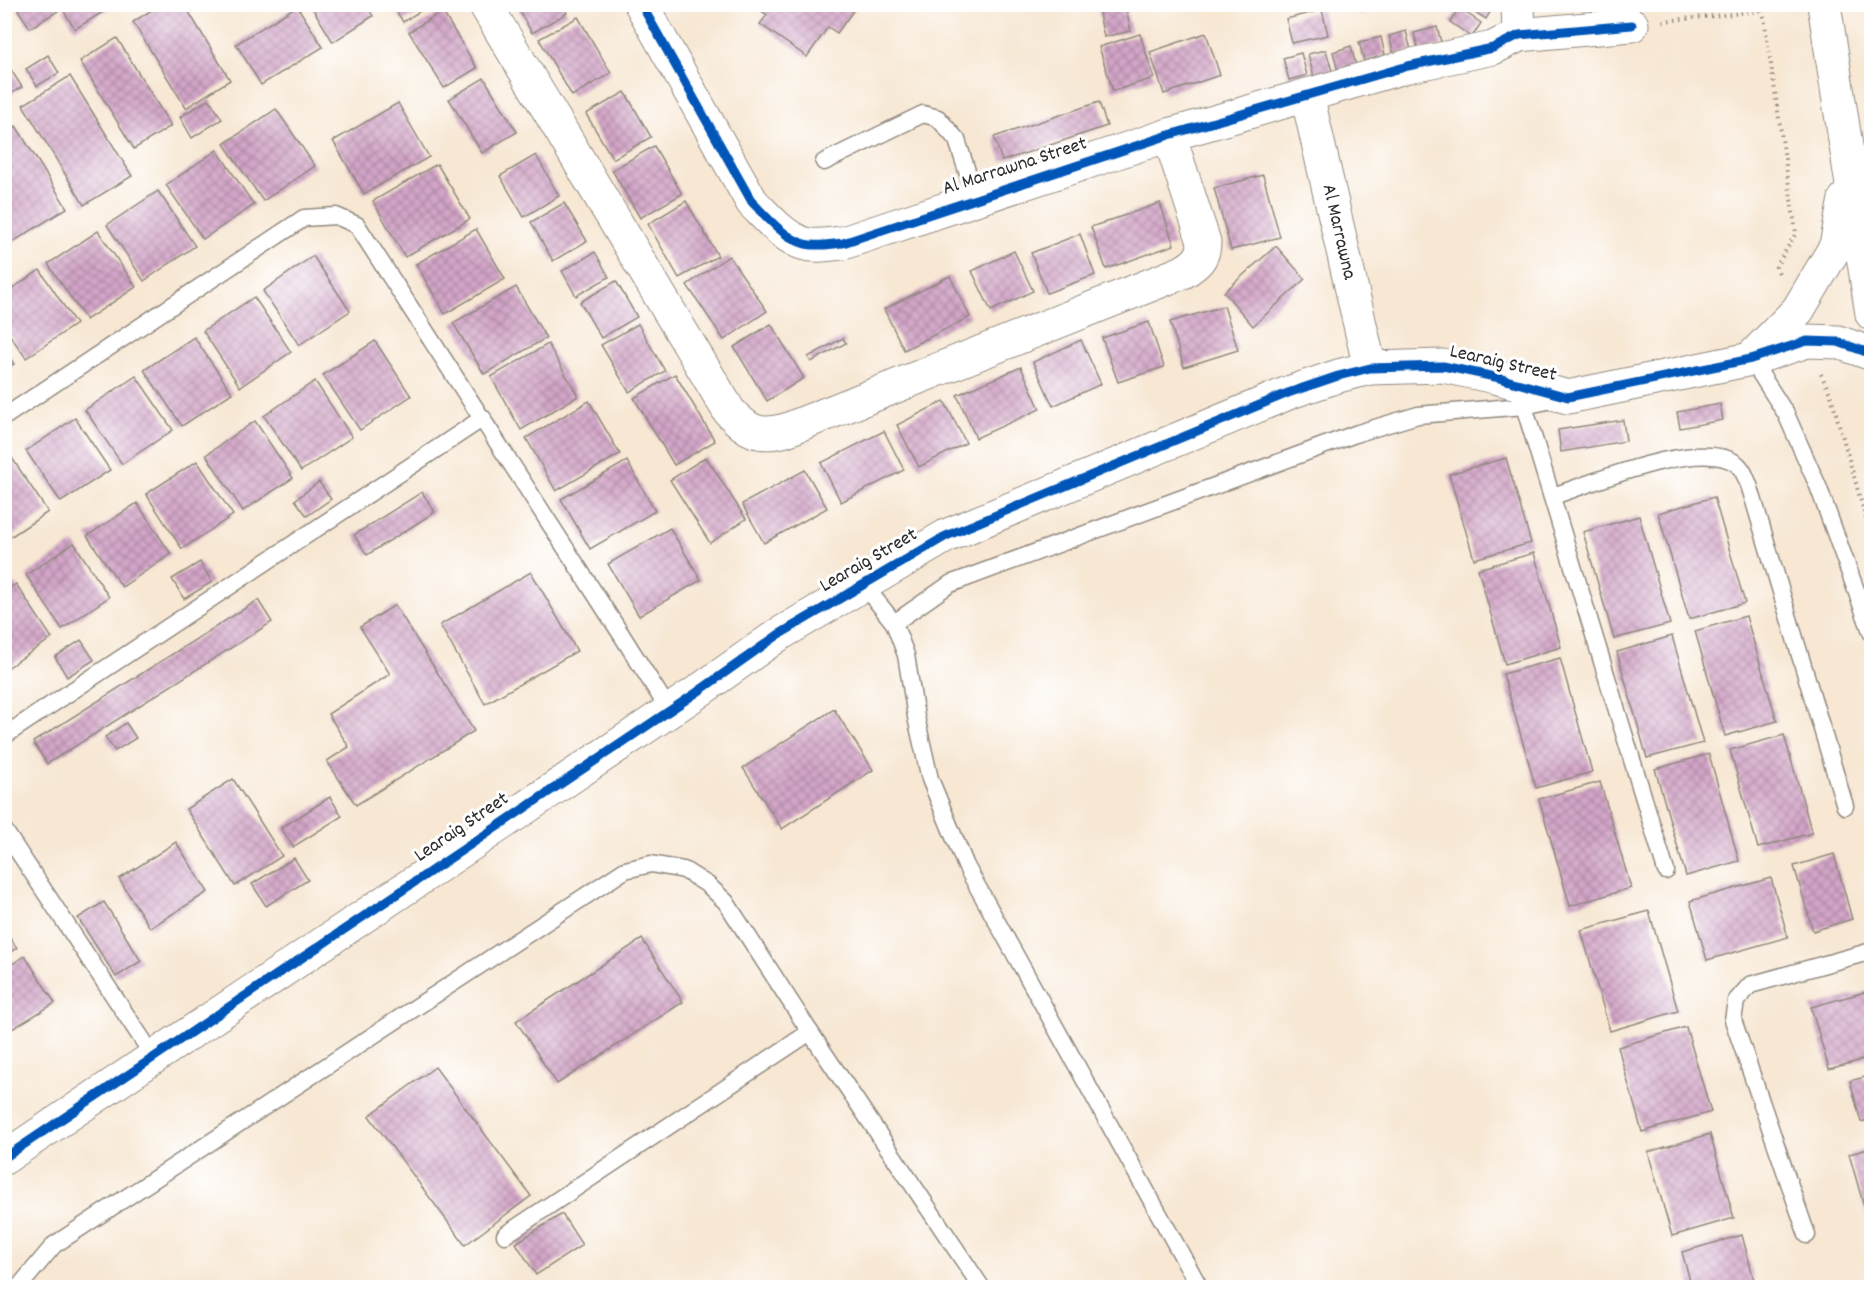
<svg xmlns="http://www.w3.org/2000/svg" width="1876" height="1292" font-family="Dekko,sans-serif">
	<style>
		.building { fill: url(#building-cross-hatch) }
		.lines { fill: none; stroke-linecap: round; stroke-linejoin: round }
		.lane-casing { stroke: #91897f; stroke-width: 19 }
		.street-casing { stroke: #91897f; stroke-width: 35 }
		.path { stroke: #91897f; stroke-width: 4; stroke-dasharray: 1.5 4.5; stroke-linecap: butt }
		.lane { stroke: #fff; stroke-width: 16 }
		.street { stroke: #fff; stroke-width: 33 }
		.cycleway-casing { stroke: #fff; stroke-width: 13 }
		.cycleway { stroke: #0057b8; stroke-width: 9 }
		.labels { text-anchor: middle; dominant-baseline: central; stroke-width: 6; stroke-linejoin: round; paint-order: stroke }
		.street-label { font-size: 20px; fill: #2b2b2b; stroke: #fff }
	</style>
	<defs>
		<pattern id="building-cross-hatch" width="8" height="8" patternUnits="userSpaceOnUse" patternTransform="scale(1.5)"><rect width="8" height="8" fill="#d3a5c8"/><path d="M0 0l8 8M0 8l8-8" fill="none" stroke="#ab87a3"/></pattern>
	</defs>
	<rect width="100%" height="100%" fill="#fff"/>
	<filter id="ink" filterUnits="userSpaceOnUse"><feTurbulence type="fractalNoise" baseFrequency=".0167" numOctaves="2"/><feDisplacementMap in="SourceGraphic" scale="12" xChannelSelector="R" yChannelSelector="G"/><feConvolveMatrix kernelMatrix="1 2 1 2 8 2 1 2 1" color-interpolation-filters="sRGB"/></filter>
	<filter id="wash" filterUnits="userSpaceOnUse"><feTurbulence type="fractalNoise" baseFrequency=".008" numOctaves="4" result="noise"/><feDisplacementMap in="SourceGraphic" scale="24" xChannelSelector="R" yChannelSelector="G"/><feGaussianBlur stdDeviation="1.35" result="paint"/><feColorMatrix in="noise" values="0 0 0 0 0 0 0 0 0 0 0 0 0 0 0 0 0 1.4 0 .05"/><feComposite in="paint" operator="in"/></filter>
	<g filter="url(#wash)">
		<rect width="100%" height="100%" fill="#f7e7d3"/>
		<g id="blocks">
			<!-- building -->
			<g class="building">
				<polygon points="27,4 54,4 58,11 30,28 18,10"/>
				<polygon points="72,4 105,4 108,9 75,29 63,10"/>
				<polygon points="161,4 184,4 230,80 186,108 133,22"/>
				<polygon points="310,4 366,4 373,16 333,42"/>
				<polygon points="392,4 431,4 403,22"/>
				<polygon points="515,4 562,4 567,13 532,33"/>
				<polygon points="752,4 858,4 837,33 828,27 807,57 760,24 767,15"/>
				<polygon points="1097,4 1125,4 1131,31 1104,37"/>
				<polygon points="1462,4 1495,4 1486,19"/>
				<polygon points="1360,5 1386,5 1386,6 1361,10"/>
				<polygon points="297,6 323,47 261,85 236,44"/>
				<polygon points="1459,8 1481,23 1472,37 1450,22"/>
				<polygon points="1322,10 1328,35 1292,43 1286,19"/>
				<polygon points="442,11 477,68 444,88 409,32"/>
				<polygon points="578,17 611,73 572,96 539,39"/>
				<polygon points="1437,27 1442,46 1419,52 1414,33"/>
				<polygon points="1406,31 1411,50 1394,55 1389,36"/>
				<polygon points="1206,33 1220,75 1164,94 1150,52"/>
				<polygon points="1140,34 1154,78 1113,91 1099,47"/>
				<polygon points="1381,37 1385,55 1364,61 1359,42"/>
				<polygon points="117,38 171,126 134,149 80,61"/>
				<polygon points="1351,46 1356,66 1338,71 1333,52"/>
				<polygon points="1326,50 1332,71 1314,77 1308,54"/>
				<polygon points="1301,53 1307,75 1289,80 1283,58"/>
				<polygon points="48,55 59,73 37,86 26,69"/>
				<polygon points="4,59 22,87 4,98"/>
				<polygon points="70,76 132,176 84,205 23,105"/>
				<polygon points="484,78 517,132 482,153 449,99"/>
				<polygon points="625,92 651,137 613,159 586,114"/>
				<polygon points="209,99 222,119 192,138 180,117"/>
				<polygon points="1099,102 1107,126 1002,161 994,137"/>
				<polygon points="398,103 429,157 364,194 333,141"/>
				<polygon points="276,109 315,166 263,201 224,144"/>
				<polygon points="16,126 67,208 13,242 4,229 4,133"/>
				<polygon points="654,146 682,194 640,218 612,170"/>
				<polygon points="217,150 254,205 203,239 166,185"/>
				<polygon points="536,155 559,196 524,217 500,176"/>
				<polygon points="437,164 470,219 405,257 373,201"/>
				<polygon points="1263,175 1280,237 1231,250 1214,188"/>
				<polygon points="158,191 195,246 144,281 107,225"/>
				<polygon points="686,201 718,256 679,278 648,224"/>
				<polygon points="564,203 587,241 553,261 531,222"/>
				<polygon points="1160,203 1174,245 1106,269 1091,227"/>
				<polygon points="476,229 505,279 445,314 416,264"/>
				<polygon points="98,231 136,287 86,320 48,264"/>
				<polygon points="1080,234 1095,275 1047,293 1031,253"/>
				<polygon points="1276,246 1305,279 1253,326 1224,292"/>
				<polygon points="1014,251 1033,291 991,311 972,271"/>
				<polygon points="595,252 609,277 576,296 562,271"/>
				<polygon points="313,256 350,311 299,345 263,291"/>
				<polygon points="729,256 767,311 724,340 687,285"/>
				<polygon points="40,270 76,324 26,358 4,327 4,294"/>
				<polygon points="950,276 970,317 904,350 884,309"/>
				<polygon points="616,281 637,317 601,338 580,302"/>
				<polygon points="516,287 546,338 484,374 453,323"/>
				<polygon points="254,297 291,352 240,387 203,331"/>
				<polygon points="1224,306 1238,350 1184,367 1170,322"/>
				<polygon points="1149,322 1164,367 1118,382 1102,338"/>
				<polygon points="638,324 665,371 629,392 601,345"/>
				<polygon points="771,324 804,378 767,401 734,347"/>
				<polygon points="194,337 232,393 182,426 144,370"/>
				<polygon points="843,338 846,343 811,362 808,357"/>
				<polygon points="1081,340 1101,384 1053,406 1033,362"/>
				<polygon points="375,341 411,396 360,430 323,375"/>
				<polygon points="548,344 578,396 521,430 491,377"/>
				<polygon points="4,349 14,364 4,370"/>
				<polygon points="1021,367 1040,409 976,438 957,395"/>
				<polygon points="675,374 715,441 674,465 634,398"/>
				<polygon points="136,376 173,430 122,464 85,410"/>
				<polygon points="315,381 352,437 301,471 264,416"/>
				<polygon points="589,401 620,454 556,491 526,438"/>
				<polygon points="944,401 966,443 919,467 897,425"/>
				<polygon points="1720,404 1723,420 1680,428 1677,412"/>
				<polygon points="75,418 110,470 61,502 26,451"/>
				<polygon points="1623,420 1626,441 1561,452 1558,430"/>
				<polygon points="255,421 293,478 243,511 206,455"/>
				<polygon points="884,431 904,470 841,502 821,463"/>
				<polygon points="706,457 746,519 710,543 670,480"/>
				<polygon points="12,458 48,512 4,541 4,463"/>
				<polygon points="1506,458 1531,543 1474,559 1449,474"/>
				<polygon points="197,461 233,515 182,549 146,494"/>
				<polygon points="627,461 655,511 590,549 561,499"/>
				<polygon points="805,470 827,508 764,543 742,504"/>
				<polygon points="319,482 331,499 307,516 295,500"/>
				<polygon points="422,492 435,512 367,555 354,535"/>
				<polygon points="1714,497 1745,603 1689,619 1658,513"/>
				<polygon points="137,503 171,554 122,587 87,536"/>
				<polygon points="1639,516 1670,624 1614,639 1583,532"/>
				<polygon points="670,528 701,580 639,616 608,564"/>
				<polygon points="74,543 109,597 62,629 26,575"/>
				<polygon points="1534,553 1561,647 1505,664 1478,569"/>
				<polygon points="200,562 212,582 184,599 172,579"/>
				<polygon points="531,572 577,651 485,704 440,625"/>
				<polygon points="16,584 52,638 4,670 4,592"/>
				<polygon points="258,600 272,622 47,764 33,742"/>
				<polygon points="395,605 474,731 356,805 327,761 349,747 328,714 390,674 360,627"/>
				<polygon points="1746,616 1777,721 1725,736 1695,631"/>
				<polygon points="1672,636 1703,743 1647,758 1617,652"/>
				<polygon points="81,640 94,660 67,677 55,657"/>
				<polygon points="1560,658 1592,772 1536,788 1503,674"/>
				<polygon points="834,709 873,770 782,829 743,768"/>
				<polygon points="126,723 136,738 115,751 105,737"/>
				<polygon points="1784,735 1812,833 1758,848 1730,750"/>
				<polygon points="1709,754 1739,861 1686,876 1655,769"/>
				<polygon points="233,779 282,856 235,886 186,809"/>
				<polygon points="1600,782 1631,888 1570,906 1539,799"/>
				<polygon points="330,797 342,816 293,847 281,828"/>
				<polygon points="176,842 208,892 150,928 119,879"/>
				<polygon points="1834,854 1852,919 1813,931 1794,866"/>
				<polygon points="294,858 308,880 266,906 252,884"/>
				<polygon points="1771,878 1788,937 1707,960 1690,901"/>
				<polygon points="104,902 141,961 116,977 78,918"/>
				<polygon points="1649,911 1678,1011 1610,1031 1581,930"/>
				<polygon points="4,928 17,948 4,956"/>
				<polygon points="642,939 683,1002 557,1084 516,1021"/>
				<polygon points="25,956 55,1003 4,1034 4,969"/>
				<polygon points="1872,990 1872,1057 1829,1069 1811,1007"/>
				<polygon points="1686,1027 1711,1112 1642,1132 1618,1047"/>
				<polygon points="435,1067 531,1196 465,1245 369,1116"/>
				<polygon points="1872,1075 1872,1119 1861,1122 1850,1081"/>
				<polygon points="1710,1134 1734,1218 1672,1236 1648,1152"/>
				<polygon points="1872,1148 1872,1231 1871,1231 1849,1154"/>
				<polygon points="562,1214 582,1245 536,1275 516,1243"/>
				<polygon points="1742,1235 1755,1284 1743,1288 1692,1288 1682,1252"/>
			</g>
		</g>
	</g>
	<g filter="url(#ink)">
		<use href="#blocks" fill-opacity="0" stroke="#91897f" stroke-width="1.5"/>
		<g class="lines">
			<defs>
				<g id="lane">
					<polyline points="824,162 923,114 938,118 957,140 976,199"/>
					<polyline points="1751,359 1786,414 1818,486 1872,634"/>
					<polyline points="1524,406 1666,871"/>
					<polyline points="4,417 304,218 336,216 357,225 621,634 669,710"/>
					<path d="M1553,496C1593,483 1701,437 1737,464C1744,470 1747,480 1750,488L1845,806"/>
					<polyline points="863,584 894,623 906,655 916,717 930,779 966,866 1200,1288"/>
					<polyline points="894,623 950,584 1358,433 1418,415 1524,406 1552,400"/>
					<polyline points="4,736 483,418"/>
					<polyline points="4,830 154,1057"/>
					<polyline points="505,1235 810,1032"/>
					<polyline points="1807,1235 1733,1020 1736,1001 1750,985 1872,951"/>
					<polyline points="18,1288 54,1245 625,870 651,864 684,870 708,885 726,902 810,1032 982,1288"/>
				</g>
				<g id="street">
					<path d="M485,4L729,411C748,432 759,437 786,430L1183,272C1196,264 1204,258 1204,242L1169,135"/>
					<path d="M641,4L752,202C767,217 784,238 805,244C816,247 831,244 843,243L1169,135L1408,66L1493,48L1519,35L1632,25"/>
					<polyline points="1518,4 1519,35"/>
					<polyline points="1824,4 1872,314"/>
					<polyline points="1307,95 1370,368"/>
					<polyline points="1754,355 1798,310 1836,246 1845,199"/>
					<polyline points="4,1158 696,693 778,635 946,536 1288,393 1338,376 1370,368 1443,366 1495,377 1568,397 1751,359 1807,341 1838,342 1872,354"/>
				</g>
			</defs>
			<!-- lane casing -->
			<use href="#lane" class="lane-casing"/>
			<!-- street casing -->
			<use href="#street" class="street-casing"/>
			<!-- path -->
			<g class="path">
				<polyline points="1762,4 1796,233 1776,267 1780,276"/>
				<polyline points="1663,21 1763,11"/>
				<polyline points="1821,374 1831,396 1872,540"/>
			</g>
			<!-- lane -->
			<use href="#lane" class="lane"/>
			<!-- street -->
			<use href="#street" class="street"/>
			<defs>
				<g id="cycleway">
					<path d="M641,4L752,202C767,217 784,238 805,244C816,247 831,244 843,243L1169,135L1408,66L1493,48L1519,35L1632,25"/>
					<polyline points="4,1158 696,693 778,635 946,536 1288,393 1338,376 1370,368 1443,366 1495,377 1568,397 1751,359 1807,341 1838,342 1872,354"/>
				</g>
			</defs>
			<!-- cycleway casing -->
			<use href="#cycleway" class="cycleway-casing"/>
			<!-- cycleway -->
			<use href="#cycleway" class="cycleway"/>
		</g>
	</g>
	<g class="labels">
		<!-- street labels -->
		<g class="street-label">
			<text transform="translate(1015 167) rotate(-18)">Al Marrawna Street</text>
			<text transform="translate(1338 232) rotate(77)">Al Marrawna</text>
			<text transform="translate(1503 364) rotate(13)">Learaig Street</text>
			<text transform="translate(869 561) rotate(-30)">Learaig Street</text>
			<text transform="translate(462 828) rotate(-34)">Learaig Street</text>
		</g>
	</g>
	<!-- margin -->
	<rect width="1876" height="1292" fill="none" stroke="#fff" stroke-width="24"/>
</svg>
